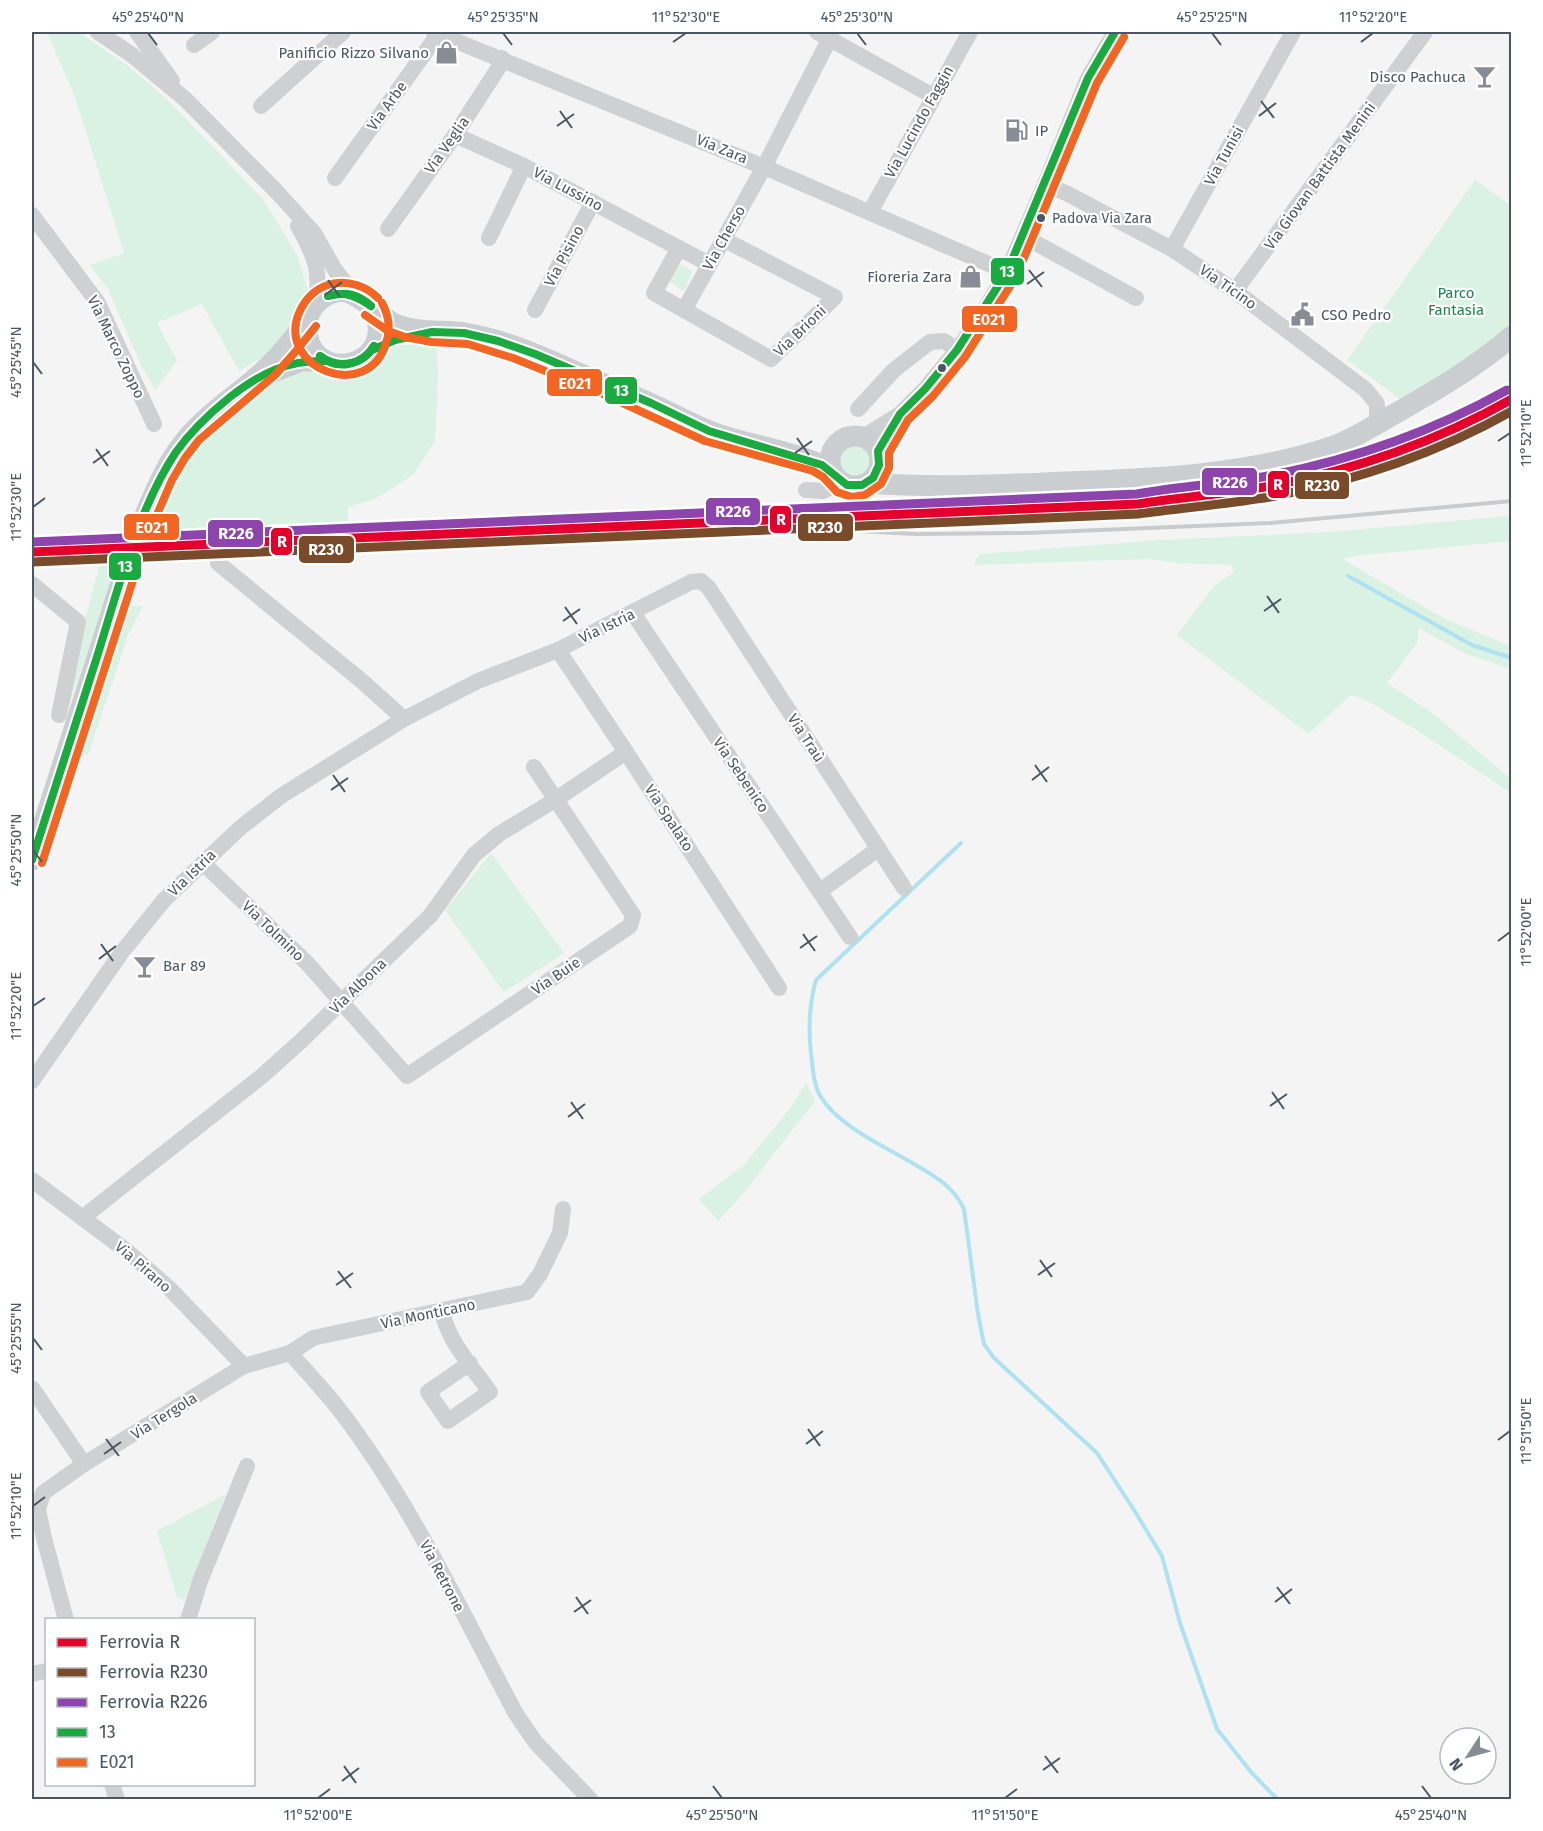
<svg xmlns="http://www.w3.org/2000/svg" width="1543" height="1831" font-family="'Fira Sans',sans-serif">
	<style>
		.green { fill: #d9f2e3 }
		.lines { fill: none; stroke-linecap: round; stroke-linejoin: round }
		.stream { stroke: #aee2f0; stroke-width: 4 }
		.minor { stroke: #ced0d2; stroke-width: 16 }
		.major { stroke: #caced1; stroke-width: 21 }
		.rail { stroke: #c9cacc; stroke-width: 4 }
		.bus-1-casing { stroke: #fff; stroke-width: 12 }
		.bus-2-casing { stroke: #fff; stroke-width: 12 }
		.bus-1 { stroke: #1baa40; stroke-width: 8 }
		.bus-2 { stroke: #f26522; stroke-width: 8 }
		.rail-1-casing { stroke: #fff; stroke-width: 14 }
		.rail-2-casing { stroke: #fff; stroke-width: 14 }
		.rail-3-casing { stroke: #fff; stroke-width: 14 }
		.rail-1 { stroke: #e4002b; stroke-width: 9 }
		.rail-2 { stroke: #7a4b2a; stroke-width: 9 }
		.rail-3 { stroke: #8e44ad; stroke-width: 9 }
		.ticks { fill: none; stroke: #4a5661; stroke-width: 2 }
		.bus-dot { fill: #4a5661; stroke: #fff; stroke-width: 2 }
		.labels { text-anchor: middle; dominant-baseline: central; stroke-width: 4.5; stroke-linejoin: round; paint-order: stroke }
		.bus-label { font-size: 14px; fill: #4a5661; stroke: #fff; text-anchor: start }
		.poi-label { font-size: 15px; fill: #4a5661; stroke: #fff; text-anchor: end }
		.street-label { font-size: 15px; fill: #4a5661; stroke: #fff }
		.park-label { font-size: 15px; fill: #17864f; stroke: #fff }
		.line-badge { stroke: #fff; stroke-width: 2 }
		.badge-label { font-size: 16px; text-anchor: middle; font-weight: bold; fill: #fff }
		.neatline { fill: none; stroke: #4a5661; stroke-width: 2 }
		.ticks-label { font-size: 15px; text-anchor: middle; fill: #4a5661 }
	</style>
	<rect width="100%" height="100%" fill="#f4f4f4"/>
	<!-- green -->
	<g class="green">
		<polygon points="47,32 83,32 86,37 127,65 167,99 263,199 297,255 309,293 296,309 288,331 277,349 239,371 202,304 157,323 177,361 155,390 141,365 108,289 90,265 124,253 75,97"/>
		<polygon points="1475,180 1511,206 1511,328 1403,401 1347,360"/>
		<polygon points="676,262 693,271 684,291 667,280"/>
		<polygon points="436,344 438,378 435,441 413,475 375,499 348,507 347,532 232,536 142,542 175,475 197,443 269,386 288,375 304,370 346,374 367,363 377,354 401,345"/>
		<circle cx="855" cy="461" r="17"/>
		<polygon points="1511,516 1511,541 1354,556 1342,559 1447,620 1511,646 1511,669 1464,653 1419,628 1417,643 1387,683 1431,712 1511,779 1511,793 1413,728 1364,699 1350,695 1309,734 1177,635 1214,586 1234,572 1232,565 1178,563 1149,559 973,565 980,554 1161,540 1329,532"/>
		<polygon points="139,559 129,606 143,606 128,635 88,756 75,744"/>
		<polygon points="117,560 112,578 64,720 85,620 99,567"/>
		<polygon points="491,853 564,953 504,992 445,910"/>
		<polygon points="806,1083 815,1101 742,1195 718,1221 699,1199 744,1165 790,1108"/>
		<polygon points="226,1494 184,1600 177,1597 157,1531"/>
	</g>
	<g class="lines">
		<!-- stream -->
		<g class="stream">
			<polyline points="1348,576 1472,645 1512,658"/>
			<path d="M961,843L816,980C809,1005 808,1027 811,1053C813,1067 813,1085 821,1097C838,1126 886,1147 914,1164C935,1176 954,1187 964,1209L978,1314L984,1344L994,1358L1097,1453L1134,1510L1162,1556L1180,1623L1217,1729L1251,1772L1278,1800"/>
		</g>
		<!-- minor -->
		<g class="minor">
			<polyline points="98,32 132,55 185,99 277,192 314,233 335,270 354,294"/>
			<polyline points="137,32 172,81"/>
			<polyline points="434,32 764,167 1007,272"/>
			<polyline points="817,32 933,96"/>
			<polyline points="194,45 212,32"/>
			<polyline points="261,106 343,32"/>
			<polyline points="455,135 524,166 709,264"/>
			<polyline points="335,178 439,33"/>
			<polyline points="1045,184 1068,194 1172,249 1235,291 1366,390 1377,404 1377,424"/>
			<polyline points="870,212 970,32"/>
			<polyline points="32,215 98,303 154,424"/>
			<path d="M298,226C314,254 324,276 313,308"/>
			<polyline points="388,229 455,135 499,67 502,58"/>
			<polyline points="1023,236 1136,298"/>
			<polyline points="489,238 524,166"/>
			<polyline points="679,248 654,293 771,359 835,297 723,239"/>
			<polyline points="1172,249 1293,32"/>
			<polyline points="1235,291 1425,32"/>
			<polyline points="535,310 593,202"/>
			<polyline points="684,310 764,167 829,40"/>
			<polyline points="858,409 894,370 930,342 944,341 957,350"/>
			<polyline points="863,437 900,414 925,389 957,350 977,322 1007,272 1045,184 1088,78 1115,32"/>
			<polyline points="878,451 897,418"/>
			<polyline points="806,490 823,491 841,482"/>
			<polyline points="218,563 363,682 404,719"/>
			<polyline points="32,584 78,622 59,715"/>
			<polyline points="633,613 850,937"/>
			<polyline points="558,650 626,752 779,988"/>
			<polyline points="203,863 307,963 407,1076 630,926 633,915 534,767"/>
			<polyline points="820,891 878,849"/>
			<polyline points="32,1081 122,952 164,900 240,828 281,796 404,719 478,681 558,650 691,582 701,581 709,588 904,888"/>
			<polyline points="32,1180 128,1252 170,1289 244,1366"/>
			<polyline points="82,1218 262,1076 301,1041 430,916 474,855 499,834 555,800 626,752"/>
			<path d="M442,1311C448,1341 472,1367 490,1392L448,1421L428,1392L470,1363"/>
			<path d="M290,1353C306,1371 323,1389 338,1408C410,1501 461,1611 516,1714L536,1743L591,1800"/>
			<polyline points="32,1388 84,1464"/>
			<polyline points="66,1620 44,1538 38,1509 43,1493 84,1464 244,1366 290,1353 313,1338 527,1292 540,1274 560,1233 563,1209"/>
			<polyline points="188,1620 200,1581 247,1466"/>
			<polyline points="32,1674 46,1671"/>
			<polyline points="112,1784 117,1800"/>
		</g>
		<!-- major -->
		<g class="major">
			<path d="M372,307C402,364 316,388 307,334C305,321 310,309 319,301C351,273 371,315 397,325C419,333 442,330 465,333C502,339 538,355 572,370C598,382 625,392 652,404C671,413 690,423 709,431C749,446 793,450 830,469"/>
			<polyline points="268,374 301,361 326,361"/>
			<circle cx="855" cy="461" r="25"/>
			<path d="M867,483C934,488 1000,485 1066,482C1153,479 1248,475 1331,447C1351,440 1372,427 1391,416C1433,392 1475,368 1512,336"/>
			<path d="M32,860L136,536C150,505 162,469 184,442C204,417 228,401 252,381C274,363 291,343 307,320"/>
		</g>
		<!-- rail -->
		<polyline class="rail" points="701,523 916,534 1027,533 1270,523 1512,501"/>
		<defs>
			<g id="bus-1">
				<path d="M328,296C346,291 358,294 371,306"/>
				<path d="M328,296C346,291 356,296 371,306"/>
				<polyline points="372,350 395,340 432,332 464,333 498,341 535,354 651,403 709,431 822,465 847,485 862,485 873,478 879,465 878,451 900,414 925,389 957,350 1007,272 1088,78 1115,32"/>
				<path d="M320,356C338,369 362,366 374,346"/>
				<path d="M320,356C337,371 363,365 374,346"/>
				<path d="M32,860C53,793 75,727 96,660C117,594 137,510 176,452C191,431 210,413 230,397C261,373 287,360 326,361"/>
			</g>
			<g id="bus-2">
				<path d="M378,298C352,273 313,279 299,313C276,368 368,404 386,343C391,329 389,316 382,303"/>
				<polyline points="365,315 388,331 405,337 432,342 468,344 513,358 603,394 705,441 813,471 823,477 837,492 852,497 865,495 881,484 889,468 889,453 908,420 933,396 965,357 1016,277 1097,83 1124,37"/>
				<polyline points="42,863 146,540 172,480 185,458 199,440 275,375 296,351 316,326"/>
			</g>
		</defs>
		<!-- bus-1 casing -->
		<use href="#bus-1" class="bus-1-casing"/>
		<!-- bus-2 casing -->
		<use href="#bus-2" class="bus-2-casing"/>
		<!-- bus-1 -->
		<use href="#bus-1" class="bus-1"/>
		<!-- bus-2 -->
		<use href="#bus-2" class="bus-2"/>
		<defs>
			<path id="rail-1" d="M32,552L1138,504C1182,497 1226,494 1270,486C1356,470 1436,442 1512,399"/>
			<path id="rail-2" d="M32,562L1138,514C1182,508 1227,504 1270,497C1355,481 1436,454 1512,411"/>
			<path id="rail-3" d="M32,542L1137,494C1180,486 1225,484 1268,476C1352,460 1432,432 1507,390"/>
		</defs>
		<!-- rail-1 casing -->
		<use href="#rail-1" class="rail-1-casing"/>
		<!-- rail-2 casing -->
		<use href="#rail-2" class="rail-2-casing"/>
		<!-- rail-3 casing -->
		<use href="#rail-3" class="rail-3-casing"/>
		<!-- rail-1 -->
		<use href="#rail-1" class="rail-1"/>
		<!-- rail-2 -->
		<use href="#rail-2" class="rail-2"/>
		<!-- rail-3 -->
		<use href="#rail-3" class="rail-3"/>
	</g>
	<!-- ticks -->
	<path class="ticks" d="M148,33L157,45M503,33L512,45M857,33L866,45M1212,33L1221,45M673,42L686,33M1361,42L1373,33M1261,101L1274,118M560,111L572,128M1259,116L1276,103M557,126L574,114M1029,270L1042,287M328,280L340,297M1027,284L1044,272M325,295L342,282M33,362L42,374M797,438L809,455M1498,441L1510,433M96,449L108,466M795,453L812,441M93,463L110,451M33,507L45,498M1267,596L1279,613M565,607L577,624M1264,611L1281,599M563,621L580,609M1035,765L1047,782M333,775L345,792M1032,780L1049,767M331,790L348,778M33,850L42,862M803,934L815,951M1498,941L1510,932M101,944L113,961M800,948L817,936M99,959L116,946M33,1006L45,998M1272,1092L1284,1109M571,1102L583,1119M1270,1106L1287,1094M568,1117L585,1104M1040,1260L1052,1277M338,1271L351,1288M1038,1275L1055,1263M336,1285L353,1273M33,1338L42,1350M808,1429L820,1446M106,1439L119,1456M1498,1440L1510,1431M806,1444L823,1431M104,1454L121,1442M33,1506L45,1497M1277,1587L1290,1604M576,1597L588,1614M1275,1602L1292,1589M574,1612L591,1600M1045,1756L1058,1773M344,1766L356,1783M1043,1770L1060,1758M342,1781L359,1768M713,1786L722,1798M1422,1786L1431,1798M318,1798L330,1789M1005,1798L1017,1789"/>
	<!-- icons -->
	<defs>
		<symbol id="shop-bare" viewBox="-9 -9 18 18"><path d="M-5-2.5h2.3a2.7 3.5 0 0 1 5.4 0H5L5.5 6h-11ZM-1.5-2.5h3a1.5 2.3 0 0 0-3 0Z" fill="#868d94" stroke="#fff" stroke-width="2.5" paint-order="stroke"/></symbol>
		<symbol id="bar-bare" viewBox="-9 -9 18 18"><path d="M-6-5H6L.8 .8V4.5H3.5V6h-7V4.5H-.8V.8Z" fill="#868d94" stroke="#fff" stroke-width="2.5" paint-order="stroke"/></symbol>
		<symbol id="fuel-bare" viewBox="-9 -9 18 18"><path d="M-5.5-6h7V0h2V4h1.3V-2.5L3-4.5l.8-.8L6-3V5H2.5V1h-1V6h-7ZM-4.2-4.7v3.2H.2V-4.7Z" fill="#868d94" stroke="#fff" stroke-width="2.5" paint-order="stroke"/></symbol>
		<symbol id="civic-bare" viewBox="-9 -9 18 18"><path d="M-.6-6.5H3V-4.5H.6V-3L4-1V1h2V6H-6V1h2V-1L-.6-3ZM-1.2 2.5V6h2.4V2.5Z" fill="#868d94" stroke="#fff" stroke-width="2.5" paint-order="stroke"/></symbol>
	</defs>
	<g fill-rule="evenodd">
		<use href="#shop-bare" x="430" y="36" width="33" height="33"/>
		<use href="#bar-bare" x="1468" y="60" width="33" height="33"/>
		<use href="#fuel-bare" x="1000" y="114" width="33" height="33"/>
		<use href="#shop-bare" x="954" y="260" width="33" height="33"/>
		<use href="#civic-bare" x="1286" y="298" width="33" height="33"/>
		<use href="#bar-bare" x="128" y="950" width="33" height="33"/>
	</g>
	<!-- markers -->
	<g class="bus-dot">
		<circle cx="1041" cy="218" r="5"/>
		<circle cx="942" cy="368" r="5"/>
	</g>
	<g class="labels">
		<!-- bus labels -->
		<g class="bus-label">
			<text x="1052" y="218">Padova Via Zara</text>
		</g>
		<!-- poi labels -->
		<g class="poi-label">
			<text x="429" y="53">Panificio Rizzo Silvano</text>
			<text x="1466" y="77">Disco Pachuca</text>
			<text x="1035" y="131" text-anchor="start">IP</text>
			<text x="952" y="277">Fioreria Zara</text>
			<text x="1321" y="315" text-anchor="start">CSO Pedro</text>
			<text x="163" y="966" text-anchor="start">Bar 89</text>
		</g>
		<!-- street labels -->
		<g class="street-label">
			<text transform="translate(387 106) rotate(-54)">Via Arbe</text>
			<text transform="translate(919 122) rotate(-61)">Via Lucindo Faggin</text>
			<text transform="translate(447 145) rotate(-55)">Via Veglia</text>
			<text transform="translate(722 149) rotate(22)">Via Zara</text>
			<text transform="translate(1224 156) rotate(-61)">Via Tunisi</text>
			<text transform="translate(1320 176) rotate(-54)">Via Giovan Battista Menini</text>
			<text transform="translate(568 189) rotate(28)">Via Lussino</text>
			<text transform="translate(724 238) rotate(-61)">Via Cherso</text>
			<text transform="translate(564 256) rotate(-62)">Via Pisino</text>
			<text transform="translate(1228 287) rotate(35)">Via Ticino</text>
			<text transform="translate(800 331) rotate(-44)">Via Brioni</text>
			<text transform="translate(116 347) rotate(64)">Via Marco Zoppo</text>
			<text transform="translate(607 626) rotate(-26)">Via Istria</text>
			<text transform="translate(806 738) rotate(57)">Via Traù</text>
			<text transform="translate(741 775) rotate(56)">Via Sebenico</text>
			<text transform="translate(669 818) rotate(57)">Via Spalato</text>
			<text transform="translate(192 873) rotate(-44)">Via Istria</text>
			<text transform="translate(273 931) rotate(44)">Via Tolmino</text>
			<text transform="translate(556 976) rotate(-34)">Via Buie</text>
			<text transform="translate(358 986) rotate(-44)">Via Albona</text>
			<text transform="translate(143 1267) rotate(41)">Via Pirano</text>
			<text transform="translate(428 1314) rotate(-12)">Via Monticano</text>
			<text transform="translate(164 1416) rotate(-32)">Via Tergola</text>
			<text transform="translate(442 1576) rotate(62)">Via Retrone</text>
		</g>
		<!-- park labels -->
		<g class="park-label">
			<text x="1456" y="293">Parco<tspan x="1456" dy="17">Fantasia</tspan></text>
		</g>
	</g>
	<g class="line-badge">
		<rect x="990" y="257" width="35" height="29" rx="6" fill="#1baa40"/>
		<rect x="961" y="305" width="57" height="28" rx="6" fill="#f26522"/>
		<rect x="546" y="368" width="57" height="29" rx="6" fill="#f26522"/>
		<rect x="604" y="376" width="34" height="29" rx="6" fill="#1baa40"/>
		<rect x="1201" y="467" width="57" height="29" rx="6" fill="#8e44ad"/>
		<rect x="1267" y="470" width="23" height="29" rx="6" fill="#e4002b"/>
		<rect x="1294" y="471" width="56" height="29" rx="6" fill="#7a4b2a"/>
		<rect x="705" y="497" width="56" height="29" rx="6" fill="#8e44ad"/>
		<rect x="769" y="505" width="23" height="29" rx="6" fill="#e4002b"/>
		<rect x="123" y="513" width="57" height="28" rx="6" fill="#f26522"/>
		<rect x="797" y="513" width="57" height="29" rx="6" fill="#7a4b2a"/>
		<rect x="207" y="519" width="57" height="29" rx="6" fill="#8e44ad"/>
		<rect x="270" y="527" width="23" height="29" rx="6" fill="#e4002b"/>
		<rect x="298" y="535" width="57" height="29" rx="6" fill="#7a4b2a"/>
		<rect x="108" y="552" width="34" height="29" rx="6" fill="#1baa40"/>
	</g>
	<g class="badge-label">
		<text x="1007" y="277">13</text>
		<text x="989" y="325">E021</text>
		<text x="575" y="389">E021</text>
		<text x="621" y="396">13</text>
		<text x="1230" y="488">R226</text>
		<text x="1278" y="490">R</text>
		<text x="1322" y="491">R230</text>
		<text x="733" y="517">R226</text>
		<text x="781" y="525">R</text>
		<text x="152" y="533">E021</text>
		<text x="825" y="533">R230</text>
		<text x="236" y="539">R226</text>
		<text x="282" y="547">R</text>
		<text x="326" y="555">R230</text>
		<text x="125" y="572">13</text>
	</g>
	<!-- border -->
	<rect width="1543" height="1831" fill="none" stroke="#ffffff" stroke-width="66"/>
	<!-- legend -->
	<rect x="45" y="1618" width="210" height="168" fill="#ffffff" stroke="#b7bbc0" stroke-width="1.5"/>
	<rect x="57" y="1638" width="30" height="9" fill="#e4002b" stroke="#b7bbc0" stroke-width="1.5"/>
	<text x="99" y="1648" font-size="18" fill="#4a5661">Ferrovia R</text>
	<rect x="57" y="1668" width="30" height="9" fill="#7a4b2a" stroke="#b7bbc0" stroke-width="1.5"/>
	<text x="99" y="1678" font-size="18" fill="#4a5661">Ferrovia R230</text>
	<rect x="57" y="1698" width="30" height="9" fill="#8e44ad" stroke="#b7bbc0" stroke-width="1.5"/>
	<text x="99" y="1708" font-size="18" fill="#4a5661">Ferrovia R226</text>
	<rect x="57" y="1728" width="30" height="9" fill="#1baa40" stroke="#b7bbc0" stroke-width="1.5"/>
	<text x="99" y="1738" font-size="18" fill="#4a5661">13</text>
	<rect x="57" y="1758" width="30" height="9" fill="#f26522" stroke="#b7bbc0" stroke-width="1.5"/>
	<text x="99" y="1768" font-size="18" fill="#4a5661">E021</text>
	<!-- north arrow -->
	<g transform="translate(1468 1756) rotate(234)"><circle r="28" fill="#ffffff" stroke="#b7bbc0" stroke-width="1.5"/>
	<path d="M0-4.5L10 22L0 15L-10 22Z" fill="#868d94"/>
	<text y="-9" font-size="16" font-weight="bold" text-anchor="middle" fill="#4a5661">N</text>
	</g>
	<rect x="33" y="33" width="1477" height="1765" class="neatline"/>
	<g class="ticks-label">
		<text x="148" y="22">45°25'40"N</text>
		<text x="503" y="22">45°25'35"N</text>
		<text x="686" y="22">11°52'30"E</text>
		<text x="857" y="22">45°25'30"N</text>
		<text x="1212" y="22">45°25'25"N</text>
		<text x="1373" y="22">11°52'20"E</text>
		<text transform="translate(16 362) rotate(-90)" y="5">45°25'45"N</text>
		<text transform="translate(1526 433) rotate(-90)" y="5">11°52'10"E</text>
		<text transform="translate(16 507) rotate(-90)" y="5">11°52'30"E</text>
		<text transform="translate(16 850) rotate(-90)" y="5">45°25'50"N</text>
		<text transform="translate(1526 932) rotate(-90)" y="5">11°52'00"E</text>
		<text transform="translate(16 1006) rotate(-90)" y="5">11°52'20"E</text>
		<text transform="translate(16 1338) rotate(-90)" y="5">45°25'55"N</text>
		<text transform="translate(1526 1431) rotate(-90)" y="5">11°51'50"E</text>
		<text transform="translate(16 1506) rotate(-90)" y="5">11°52'10"E</text>
		<text x="318" y="1820">11°52'00"E</text>
		<text x="722" y="1820">45°25'50"N</text>
		<text x="1005" y="1820">11°51'50"E</text>
		<text x="1431" y="1820">45°25'40"N</text>
	</g>
</svg>
